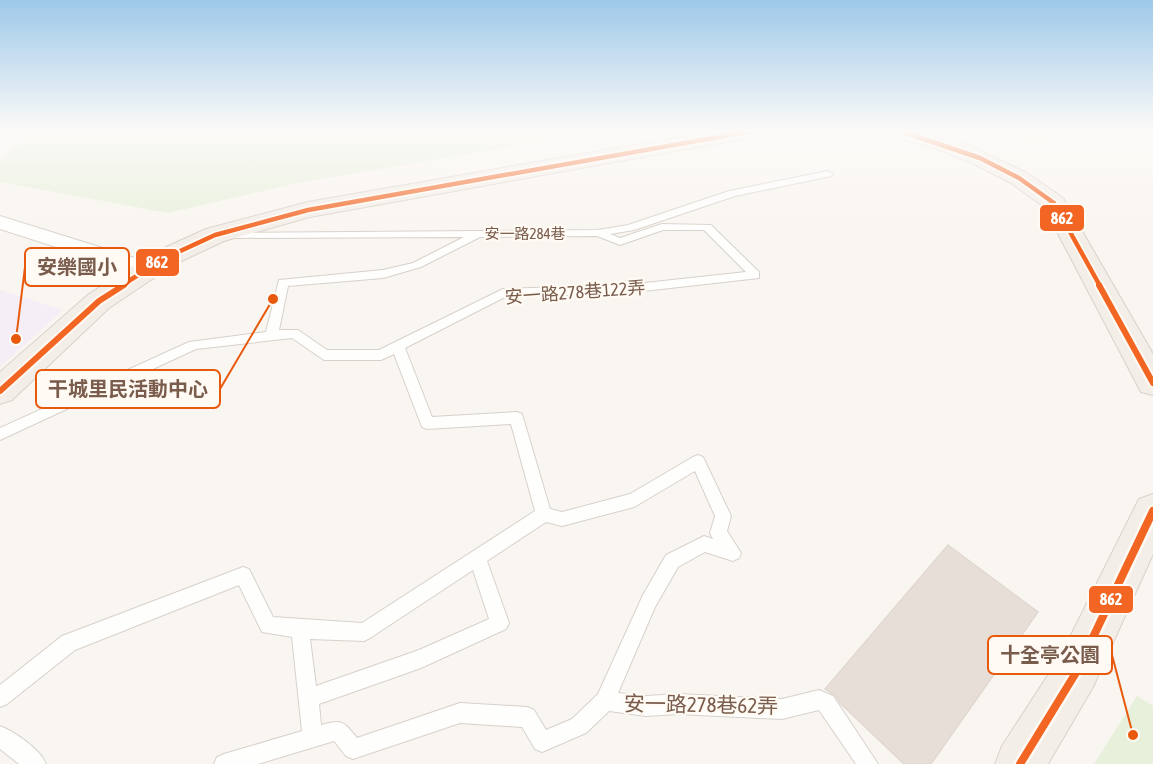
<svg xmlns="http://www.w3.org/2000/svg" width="1153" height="764" font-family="'Asap Condensed','Noto Sans TC',sans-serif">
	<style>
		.education { fill: #f6eef6 }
		.green { fill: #e7f0db }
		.building { fill: #e6ded7; stroke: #e2d8d2; stroke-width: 1.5 }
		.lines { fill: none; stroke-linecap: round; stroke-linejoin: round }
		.lane-casing { stroke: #d7d1cb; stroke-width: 2 }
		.street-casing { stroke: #d7d1cb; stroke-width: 2 }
		.primary-casing { stroke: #dad1cc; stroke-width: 2 }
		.lane { fill: #fefefd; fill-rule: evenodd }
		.street { fill: #fefefd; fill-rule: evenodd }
		.primary { fill: #f3eee8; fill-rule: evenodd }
		.bus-1-far2-casing { stroke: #fffaf3; stroke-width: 8 }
		.bus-1-far1-casing { stroke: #fffaf3; stroke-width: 10 }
		.bus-1-casing { stroke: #fffaf3; stroke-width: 13 }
		.bus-1-far2 { stroke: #f26522; stroke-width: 4.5 }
		.bus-1-far1 { stroke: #f26522; stroke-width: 6 }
		.bus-1 { stroke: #f26522; stroke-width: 8 }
		.labels { text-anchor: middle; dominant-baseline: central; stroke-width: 4.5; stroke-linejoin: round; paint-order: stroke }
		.far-street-label { font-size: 15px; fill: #7a5c4d; stroke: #fffaf3 }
		.street-label { font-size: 18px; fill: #7a5c4d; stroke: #fffaf3 }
		.near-street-label { font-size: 21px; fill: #7a5c4d; stroke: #fffaf3 }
		.leader { fill: none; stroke: #e8590c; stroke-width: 2 }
		.callout-dot { fill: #e8590c; stroke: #fffaf3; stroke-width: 2 }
		.callout { fill: #fffaf3; stroke: #e8590c; stroke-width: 2 }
		.callout-label { font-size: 20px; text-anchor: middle; font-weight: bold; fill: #7a5c4d }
		.line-badge { stroke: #fffaf3; stroke-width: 2 }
		.badge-label { font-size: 16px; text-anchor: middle; font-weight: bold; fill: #fff }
	</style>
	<rect width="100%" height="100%" fill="#f9f5f0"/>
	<!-- education -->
	<polygon class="education" points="0,290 63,310 0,367"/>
	<!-- green -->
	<g class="green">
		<polygon points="34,131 603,131 297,183 168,213 0,182 0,160"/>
		<polygon points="1005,131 1088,131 1033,145"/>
		<polygon points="1137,696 1153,706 1153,764 1094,764"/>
	</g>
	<!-- building -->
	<polygon class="building" points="948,545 1038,612 931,764 904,764 840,703 835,695 825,689"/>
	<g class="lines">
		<defs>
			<g id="lane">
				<path d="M828,171L833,174L831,176L735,196L634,230L610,234L620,238L662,224L711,225L759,272V278L626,293L505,297L405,348L432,417L517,412L522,414L550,509L562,512L630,494L693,457L698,455L703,457L731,516L727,531L741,553L739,558L733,561L705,552L678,567L655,607L618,693L646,696L678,694L782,699L819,690L833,696L878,764H856L819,710L782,719L678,714L646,716L609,711L586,733L542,752L535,749L522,727L460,723L353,759L346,756L334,741L258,764H214L217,757L224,754L302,731L292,637L262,632L239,585L75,650L7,704L0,707V685L62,636L243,567L249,569L273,617L362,623L535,511L511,424L427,429L422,427L394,354L381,360H324L292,338L196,349L0,440V428L189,342L266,332L279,280L383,270L413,263L464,237L226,238L222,237V233L598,230L628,225L729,191ZM663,230H704L746,272L626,285L503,289L379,350H327L298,330H279L288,286L383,278L421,267L480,237L597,236L620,245ZM695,471L715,516L710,533L713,539L704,536L666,555L643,595L598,694L572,719L546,730L534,710L527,707L460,703L357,738C343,721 343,719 321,725L319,704L421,668L506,629L509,623L487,561L546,522L562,526L634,507ZM473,570L489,619L419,650L316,686L310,639L364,641L370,638Z"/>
				<path d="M0,726C15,732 40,749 46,764H19L0,749Z"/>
			</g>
			<polygon id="street" points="0,216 154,264 157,269 154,274 146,276 0,229"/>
			<g id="primary">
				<polygon points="715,131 764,131 762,136 754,137 310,217 224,241 173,265 109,308 12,400 0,404 0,372 89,294 153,253 206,229 308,202"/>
				<polygon points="888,131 925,131 968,145 1027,173 1063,198 1153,354 1153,395 1141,392 1044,207 1011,183 972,163 932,147 890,136"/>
				<polygon points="1153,494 1153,554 1093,687 1048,764 995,764 1002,746 1061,655 1139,499"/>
			</g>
		</defs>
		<!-- lane casing -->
		<use href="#lane" class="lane-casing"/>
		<!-- street casing -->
		<use href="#street" class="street-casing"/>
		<!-- primary casing -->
		<use href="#primary" class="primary-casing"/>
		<!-- lane -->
		<use href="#lane" class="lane"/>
		<!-- street -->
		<use href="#street" class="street"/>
		<!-- primary -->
		<use href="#primary" class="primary"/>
		<defs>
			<g id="bus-1-far2">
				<polyline points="900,131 980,158 1019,178 1054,203 1100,286"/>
				<polyline points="121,286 163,259 215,235 308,210 752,131"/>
			</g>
			<g id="bus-1-far1">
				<polyline points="1099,285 1153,383"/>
				<polyline points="0,391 99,301 124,285"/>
			</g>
			<polyline id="bus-1" points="1020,764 1077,671 1153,511"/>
		</defs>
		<!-- bus-1-far2 casing -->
		<use href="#bus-1-far2" class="bus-1-far2-casing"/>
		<!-- bus-1-far1 casing -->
		<use href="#bus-1-far1" class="bus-1-far1-casing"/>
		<!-- bus-1 casing -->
		<use href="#bus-1" class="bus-1-casing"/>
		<!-- bus-1-far2 -->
		<use href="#bus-1-far2" class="bus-1-far2"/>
		<!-- bus-1-far1 -->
		<use href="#bus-1-far1" class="bus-1-far1"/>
		<!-- bus-1 -->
		<use href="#bus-1" class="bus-1"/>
	</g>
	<!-- sky -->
	<linearGradient id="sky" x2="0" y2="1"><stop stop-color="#9ec9e9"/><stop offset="0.55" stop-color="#fcfaf8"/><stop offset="1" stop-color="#fcfaf8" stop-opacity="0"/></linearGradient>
	<rect width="1153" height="238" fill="url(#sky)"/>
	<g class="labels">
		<!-- far-street labels -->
		<g class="far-street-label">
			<text x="525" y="233">安一路284巷</text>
		</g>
		<!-- street labels -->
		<g class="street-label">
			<text transform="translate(575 292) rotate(-4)">安一路278巷122弄</text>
		</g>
		<!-- near-street labels -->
		<g class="near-street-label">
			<text transform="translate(701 704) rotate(1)">安一路278巷62弄</text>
		</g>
	</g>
	<!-- callouts -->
	<path class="leader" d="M16 339L25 267M273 299L220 389M1133 735L1112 655"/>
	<g class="callout-dot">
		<circle cx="16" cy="339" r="6"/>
		<circle cx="273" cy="299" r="6"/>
		<circle cx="1133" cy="735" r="6"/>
	</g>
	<g class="callout">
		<rect x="25" y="248" width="104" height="38" rx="6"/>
		<rect x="36" y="370" width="184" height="38" rx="6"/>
		<rect x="988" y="636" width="124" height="38" rx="6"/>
	</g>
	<g class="callout-label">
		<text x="77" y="274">安樂國小</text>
		<text x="128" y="396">干城里民活動中心</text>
		<text x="1050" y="662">十全亭公園</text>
	</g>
	<g class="line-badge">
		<rect x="1039" y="204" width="46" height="28" rx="6" fill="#f26522"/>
		<rect x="135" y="248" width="45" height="29" rx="6" fill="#f26522"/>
		<rect x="1088" y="585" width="46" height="29" rx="6" fill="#f26522"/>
	</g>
	<g class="badge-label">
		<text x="1062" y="224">862</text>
		<text x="157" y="268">862</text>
		<text x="1111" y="605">862</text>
	</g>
</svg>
